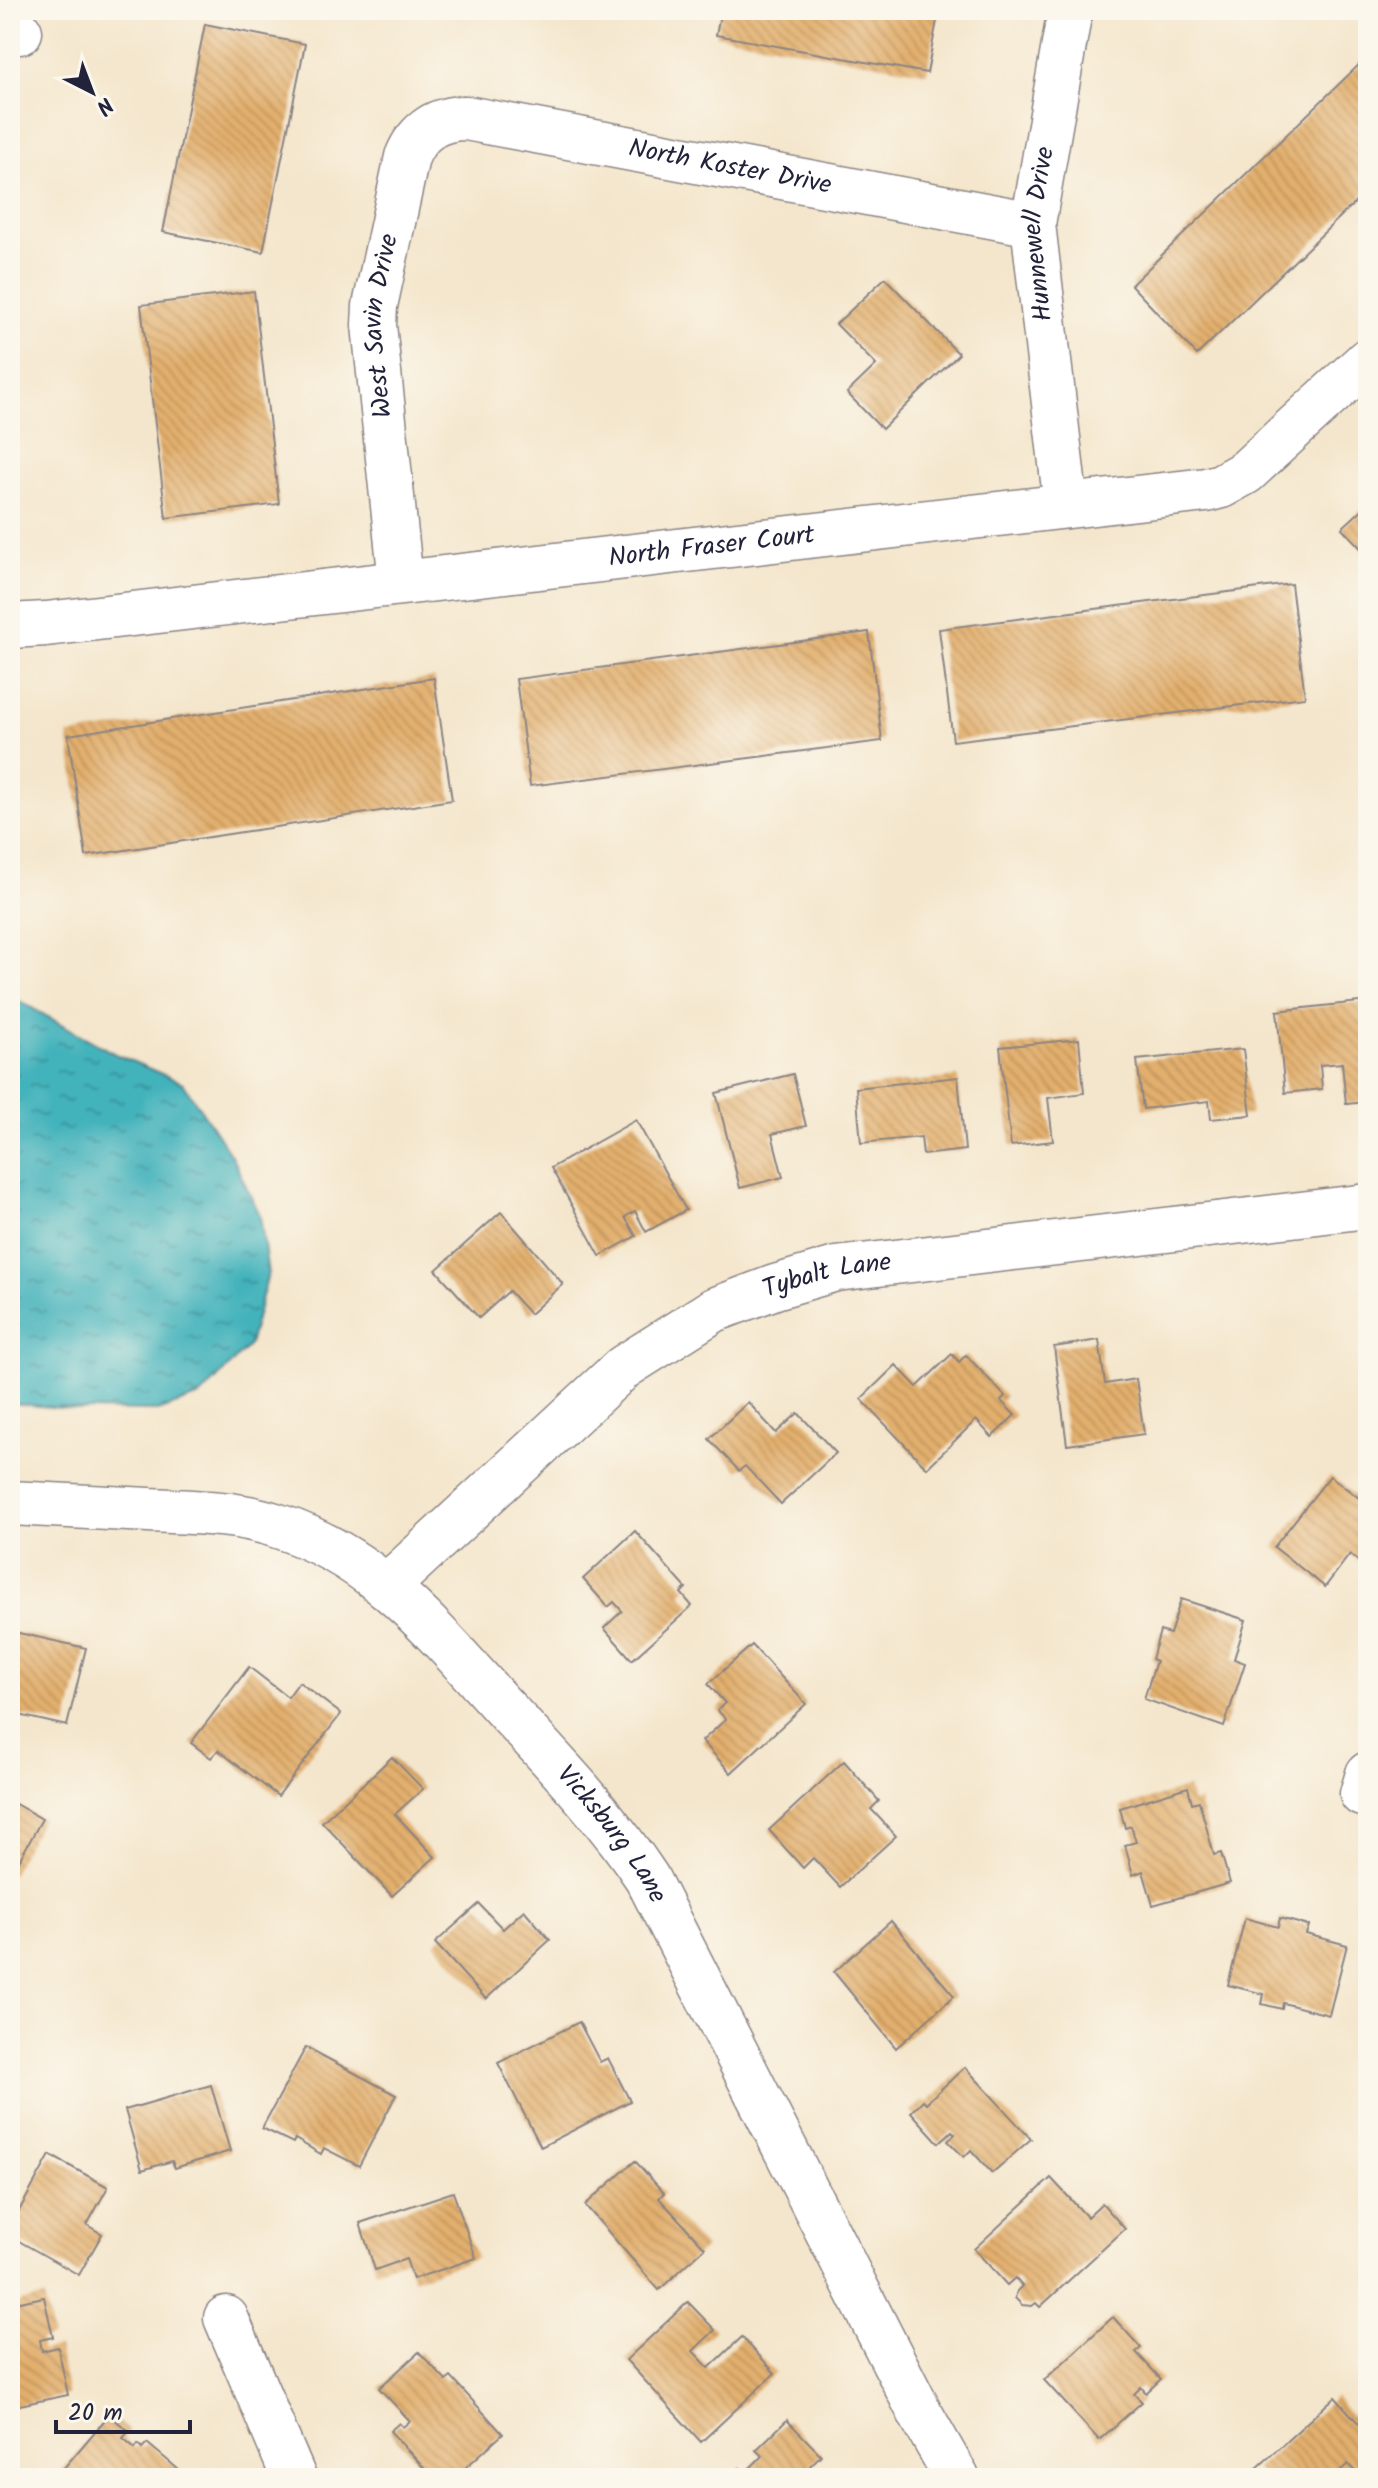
<svg xmlns="http://www.w3.org/2000/svg" width="1378" height="2488" font-family="Kalam,sans-serif">
	<style>
		.water { fill: url(#water-ripples); stroke: #326a7b; stroke-width: 2 }
		.building { fill: url(#building-back-hatch) }
		.lines { fill: none; stroke-linecap: round; stroke-linejoin: round }
		.street-casing { stroke: #8b8484; stroke-width: 47 }
		.street { stroke: #fff; stroke-width: 44 }
		.labels { text-anchor: middle; dominant-baseline: central; stroke-width: 6; stroke-linejoin: round; paint-order: stroke }
		.street-label { font-size: 26px; fill: #22223b; stroke: #fbf7ec }
	</style>
	<defs>
		<pattern id="water-ripples" width="26" height="14" patternUnits="userSpaceOnUse" patternTransform="scale(2)"><rect width="26" height="14" fill="#42b2bb"/><path d="M2 4q2-2 4 0t4 0M15 11q2-2 4 0t4 0" fill="none" stroke="#379099"/></pattern>
		<pattern id="building-back-hatch" width="6" height="6" patternUnits="userSpaceOnUse" patternTransform="scale(2)"><rect width="6" height="6" fill="#e2af6d"/><path d="M-1 5l2 2M0 0l6 6M5-1l2 2" fill="none" stroke="#c2965f"/></pattern>
	</defs>
	<rect width="100%" height="100%" fill="#fbf7ec"/>
	<filter id="ink" filterUnits="userSpaceOnUse"><feTurbulence type="fractalNoise" baseFrequency=".0125" numOctaves="2"/><feDisplacementMap in="SourceGraphic" scale="16" xChannelSelector="R" yChannelSelector="G"/><feConvolveMatrix kernelMatrix="1 2 1 2 8 2 1 2 1" color-interpolation-filters="sRGB"/></filter>
	<filter id="wash" filterUnits="userSpaceOnUse"><feTurbulence type="fractalNoise" baseFrequency=".006" numOctaves="4" result="noise"/><feDisplacementMap in="SourceGraphic" scale="32" xChannelSelector="R" yChannelSelector="G"/><feGaussianBlur stdDeviation="1.8" result="paint"/><feColorMatrix in="noise" values="0 0 0 0 0 0 0 0 0 0 0 0 0 0 0 0 0 1.4 0 .05"/><feComposite in="paint" operator="in"/></filter>
	<g filter="url(#wash)">
		<rect width="100%" height="100%" fill="#f4e6cc"/>
		<!-- water -->
		<polygon class="water" points="10,996 115,1054 183,1083 231,1155 260,1215 268,1274 249,1345 201,1396 157,1411 81,1410 10,1403"/>
		<g id="blocks">
			<!-- building -->
			<g class="building">
				<polygon points="595,10 631,10 630,18"/>
				<polygon points="721,10 939,10 927,73 716,35"/>
				<polygon points="205,24 305,44 263,252 163,232"/>
				<polygon points="1368,56 1368,190 1197,355 1131,285"/>
				<polygon points="885,278 959,354 882,429 847,393 876,365 836,324"/>
				<polygon points="254,291 279,504 166,518 141,305"/>
				<polygon points="1368,504 1368,556 1342,528"/>
				<polygon points="1291,584 1305,697 953,741 939,629"/>
				<polygon points="869,632 882,741 530,786 516,679"/>
				<polygon points="434,678 452,800 86,856 68,735"/>
				<polygon points="1368,1001 1368,1102 1346,1104 1342,1063 1320,1065 1322,1089 1285,1093 1277,1011"/>
				<polygon points="1079,1039 1084,1093 1048,1098 1053,1141 1011,1146 1000,1047"/>
				<polygon points="1243,1049 1251,1115 1211,1119 1209,1101 1143,1109 1137,1060"/>
				<polygon points="793,1074 806,1126 772,1134 783,1177 740,1188 716,1093"/>
				<polygon points="958,1077 965,1150 923,1155 921,1137 861,1143 856,1088"/>
				<polygon points="636,1120 686,1210 646,1232 635,1211 625,1217 636,1236 600,1256 551,1168"/>
				<polygon points="501,1212 563,1284 530,1314 509,1291 479,1318 436,1270"/>
				<polygon points="1099,1340 1105,1384 1136,1379 1144,1434 1067,1445 1054,1347"/>
				<polygon points="952,1354 959,1362 966,1355 1005,1396 1001,1401 1015,1415 992,1437 976,1420 927,1468 861,1399 896,1365 917,1387"/>
				<polygon points="748,1402 776,1433 798,1413 836,1453 781,1504 745,1466 739,1471 709,1439"/>
				<polygon points="1330,1476 1368,1505 1368,1548 1358,1561 1350,1554 1325,1587 1274,1547"/>
				<polygon points="635,1531 686,1588 681,1593 692,1606 632,1660 604,1628 622,1611 614,1602 608,1607 583,1579"/>
				<polygon points="1181,1599 1246,1620 1234,1659 1245,1663 1224,1727 1144,1699 1156,1661 1152,1659 1160,1631 1170,1634"/>
				<polygon points="10,1631 86,1648 67,1726 10,1713"/>
				<polygon points="752,1645 806,1704 731,1773 702,1741 726,1719 717,1710 725,1703 708,1684"/>
				<polygon points="249,1667 288,1697 299,1682 341,1714 278,1796 218,1750 211,1758 191,1743"/>
				<polygon points="392,1757 423,1789 395,1814 435,1857 392,1896 322,1822"/>
				<polygon points="844,1761 879,1801 871,1809 896,1836 840,1887 813,1858 803,1868 769,1830"/>
				<polygon points="1188,1787 1192,1803 1199,1801 1214,1855 1221,1853 1230,1883 1153,1905 1143,1871 1133,1875 1125,1845 1136,1842 1131,1826 1125,1828 1120,1808"/>
				<polygon points="10,1801 42,1819 10,1877"/>
				<polygon points="479,1904 503,1929 524,1910 550,1940 486,1999 435,1943"/>
				<polygon points="1245,1918 1278,1927 1280,1918 1309,1926 1306,1934 1347,1945 1329,2015 1283,2003 1282,2009 1262,2004 1264,1994 1228,1985"/>
				<polygon points="891,1921 954,1996 896,2048 834,1972"/>
				<polygon points="579,2022 600,2062 608,2058 630,2101 541,2147 498,2063"/>
				<polygon points="306,2047 396,2095 359,2166 324,2148 321,2154 295,2139 293,2143 262,2128"/>
				<polygon points="965,2067 1031,2139 992,2173 971,2150 964,2157 948,2141 955,2134 952,2131 939,2143 911,2112 923,2100 926,2103"/>
				<polygon points="211,2085 230,2151 175,2168 172,2161 142,2170 125,2110"/>
				<polygon points="50,2155 108,2187 87,2225 102,2234 79,2275 10,2236 10,2227"/>
				<polygon points="635,2161 664,2193 659,2198 705,2248 659,2290 585,2205"/>
				<polygon points="1051,2178 1087,2217 1102,2203 1125,2229 1040,2307 1036,2303 1032,2306 1022,2305 1015,2298 1017,2291 1022,2286 1015,2278 1007,2285 974,2249"/>
				<polygon points="453,2192 476,2258 413,2279 406,2259 375,2270 360,2223"/>
				<polygon points="44,2297 53,2337 40,2340 42,2351 58,2347 68,2395 10,2407 10,2304"/>
				<polygon points="688,2302 715,2330 693,2351 709,2368 742,2337 775,2373 701,2442 626,2360"/>
				<polygon points="1113,2317 1141,2348 1136,2352 1161,2379 1146,2393 1141,2387 1134,2394 1142,2402 1099,2440 1044,2380"/>
				<polygon points="419,2352 446,2381 451,2377 503,2434 454,2478 433,2478 390,2431 399,2423 403,2427 410,2421 379,2388"/>
				<polygon points="1335,2397 1368,2434 1368,2478 1361,2478 1348,2464 1332,2478 1265,2478 1256,2469"/>
				<polygon points="109,2415 129,2431 123,2438 135,2448 138,2444 142,2448 147,2443 178,2469 170,2478 60,2478 57,2476"/>
				<polygon points="787,2420 821,2455 798,2478 730,2478 740,2468 745,2473 762,2456 756,2450"/>
			</g>
		</g>
	</g>
	<g filter="url(#ink)">
		<use href="#blocks" fill-opacity="0" stroke="#8b8484" stroke-width="2"/>
		<g class="lines">
			<defs>
				<g id="street">
					<polyline points="10,30 20,32"/>
					<path id="s1" d="M1066,506L1033,224L1070,10"/>
					<path id="s2" d="M401,582L374,325L375,306L407,157C418,130 438,118 466,118L1033,224"/>
					<path id="s3" d="M10,626L46,624L1206,490L1221,486L1246,472L1368,360"/>
					<path id="s4" d="M10,1503C56,1505 103,1508 149,1510C191,1512 235,1512 275,1525C378,1557 437,1635 507,1711C557,1765 607,1817 647,1878L920,2413L957,2478"/>
					<path id="s5" d="M387,1586L624,1367L714,1310L775,1287L836,1269L1368,1206"/>
					<polyline points="1362,1794 1368,1774"/>
					<polyline points="226,2318 294,2478"/>
				</g>
			</defs>
			<!-- street casing -->
			<use href="#street" class="street-casing"/>
			<!-- street -->
			<use href="#street" class="street"/>
		</g>
	</g>
	<g class="labels">
		<!-- street labels -->
		<g class="street-label">
			<text stroke="none"><textPath href="#s2" startOffset="774">North Koster Drive</textPath></text>
			<text stroke="none"><textPath href="#s1" startOffset="274">Hunnewell Drive</textPath></text>
			<text stroke="none"><textPath href="#s2" startOffset="258">West Savin Drive</textPath></text>
			<text stroke="none"><textPath href="#s3" startOffset="706">North Fraser Court</textPath></text>
			<text stroke="none"><textPath href="#s5" startOffset="548">Tybalt Lane</textPath></text>
			<text stroke="none"><textPath href="#s4" startOffset="730">Vicksburg Lane</textPath></text>
		</g>
	</g>
	<!-- margin -->
	<rect width="1378" height="2488" fill="none" stroke="#fbf7ec" stroke-width="40"/>
	<!-- north arrow -->
	<g transform="translate(92 92) rotate(138)" stroke="#fbf7ec" stroke-width="6" paint-order="stroke">
	<path d="M0-6L14 30L0 20L-14 30Z" fill="#22223b"/>
	<text y="-12" font-size="22" font-weight="bold" text-anchor="middle" fill="#22223b">N</text>
	</g>
	<!-- scale -->
	<path d="M56 2420v12h134v-12" fill="none" stroke="#22223b" stroke-width="4"/>
	<text x="68" y="2420" font-size="24" fill="#22223b" stroke="#fbf7ec" stroke-width="6" paint-order="stroke">20 m</text>
</svg>
